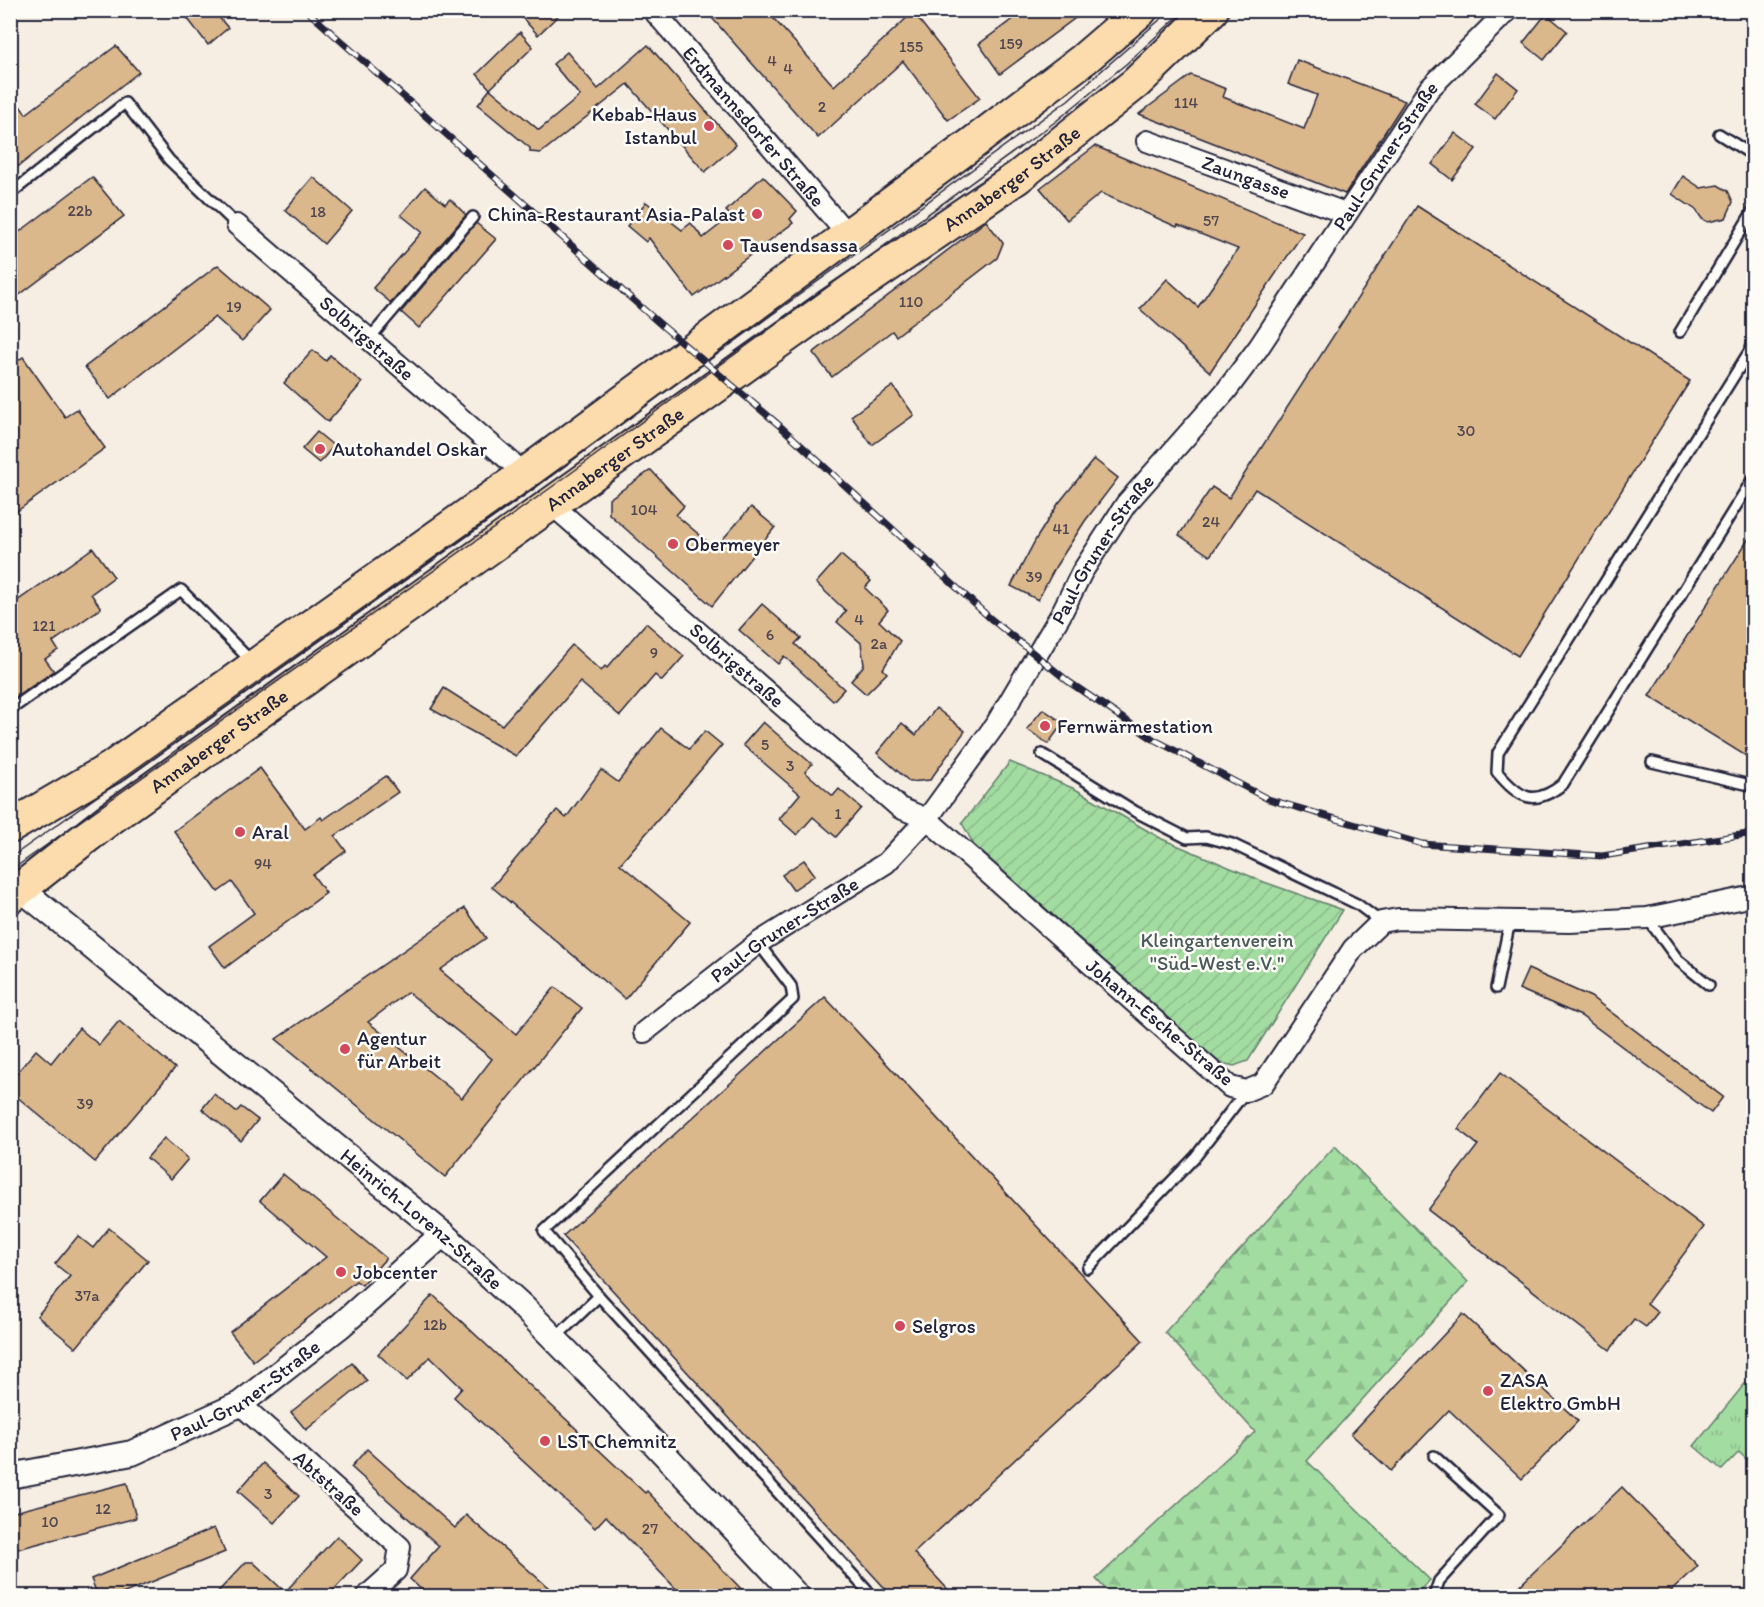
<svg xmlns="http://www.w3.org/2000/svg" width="1764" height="1607" font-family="Itim,sans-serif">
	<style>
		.grass { fill: url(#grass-tufts); stroke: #627f6e; stroke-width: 1.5 }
		.forest { fill: url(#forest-firs); stroke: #627f6e; stroke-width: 1.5 }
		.garden { fill: url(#garden-furrows); stroke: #627f6e; stroke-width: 1.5 }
		.building { fill: #dbb78c; stroke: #22223b; stroke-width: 1.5; fill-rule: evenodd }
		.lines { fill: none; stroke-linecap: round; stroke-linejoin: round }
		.service-casing { stroke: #22223b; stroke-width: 14 }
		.minor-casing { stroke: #22223b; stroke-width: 24 }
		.tertiary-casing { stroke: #22223b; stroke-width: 28 }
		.primary-casing { stroke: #22223b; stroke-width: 36 }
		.service { stroke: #fdfcf7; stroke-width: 9 }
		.minor { stroke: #fdfcf7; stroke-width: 20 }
		.tertiary { stroke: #fdfcf7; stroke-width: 24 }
		.primary { stroke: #fcdcac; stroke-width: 32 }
		.tram { stroke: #22223b; stroke-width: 1.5 }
		.rail-casing { stroke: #22223b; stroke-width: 7 }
		.rail { stroke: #fdfcf7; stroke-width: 4.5; stroke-dasharray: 14; stroke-linecap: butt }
		.poi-dot { fill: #d1495b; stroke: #fdfcf7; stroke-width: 2 }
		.labels { text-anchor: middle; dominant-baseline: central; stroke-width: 5; stroke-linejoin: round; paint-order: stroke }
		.number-label { font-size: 16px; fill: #50474f }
		.poi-label { font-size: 20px; fill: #22223b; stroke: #fdfcf7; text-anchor: start }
		.street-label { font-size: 20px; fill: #22223b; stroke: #fdfcf7 }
		.park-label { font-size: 20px; fill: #495a5a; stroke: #fdfcf7 }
	</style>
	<defs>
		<pattern id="grass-tufts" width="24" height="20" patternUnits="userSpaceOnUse" patternTransform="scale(1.5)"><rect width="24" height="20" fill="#a3dca1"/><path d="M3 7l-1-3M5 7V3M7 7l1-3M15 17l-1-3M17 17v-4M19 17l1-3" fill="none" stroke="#8cbc8c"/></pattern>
		<pattern id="forest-firs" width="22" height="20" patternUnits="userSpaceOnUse" patternTransform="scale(1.5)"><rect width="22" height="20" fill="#a3dca1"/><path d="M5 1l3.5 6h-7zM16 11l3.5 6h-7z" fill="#8cbc8c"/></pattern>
		<pattern id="garden-furrows" width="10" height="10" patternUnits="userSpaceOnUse" patternTransform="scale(1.5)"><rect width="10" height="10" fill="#a3dca1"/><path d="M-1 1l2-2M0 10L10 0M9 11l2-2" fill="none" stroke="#8cbc8c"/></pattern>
	</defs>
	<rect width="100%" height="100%" fill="#f6eee2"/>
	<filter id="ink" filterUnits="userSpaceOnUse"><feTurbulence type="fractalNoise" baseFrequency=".0167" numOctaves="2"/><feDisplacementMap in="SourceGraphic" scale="12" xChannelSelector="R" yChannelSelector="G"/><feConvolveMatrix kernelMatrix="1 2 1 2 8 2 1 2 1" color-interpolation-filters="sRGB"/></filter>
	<g filter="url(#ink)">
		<!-- grass -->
		<polygon class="grass" points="1747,1381 1753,1387 1753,1453 1747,1460 1739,1452 1722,1470 1694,1446"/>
		<!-- forest -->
		<polygon class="forest" points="1335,1146 1468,1282 1307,1461 1430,1580 1414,1596 1112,1596 1096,1579 1255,1432 1165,1332"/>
		<!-- garden -->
		<polygon class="garden" points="1010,762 1075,789 1162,839 1264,882 1343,910 1248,1061 1234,1066 1218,1062 974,845 962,823"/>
		<!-- building -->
		<g class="building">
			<polygon points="181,10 213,10 228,28 208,45"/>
			<polygon points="515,10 564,10 538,35"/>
			<polygon points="705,10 766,10 834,86 913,12 980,98 948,120 903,61 818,138"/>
			<polygon points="1025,10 1086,10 1000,74 979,44"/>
			<polygon points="1546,14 1567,31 1544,60 1523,43"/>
			<polygon points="520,32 533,47 490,89 477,74"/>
			<polygon points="648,45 736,145 705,172 628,84 541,153 530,152 530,148 478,105 490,89 539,130 580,96 553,64 567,52 598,89"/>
			<polygon points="116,46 139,72 10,173 10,93 26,114"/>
			<polygon points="1297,60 1405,101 1345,194 1139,114 1191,75 1226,89 1223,97 1304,129 1317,95 1288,84"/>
			<polygon points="1498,73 1518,89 1495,119 1475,104"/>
			<polygon points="1455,133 1476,149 1452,180 1432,164"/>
			<polygon points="1095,146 1303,233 1210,372 1140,309 1167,279 1198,307 1238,249 1178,225 1177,227 1101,193 1067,220 1040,188"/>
			<polygon points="763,176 797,211 790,219 793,223 694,297 649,238 646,242 627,226 646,202 682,230 691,223 703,238 731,216 726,211"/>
			<polygon points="1683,176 1701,188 1718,185 1728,191 1733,202 1726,218 1708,222 1702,219 1696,210 1672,194"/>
			<polygon points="92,177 124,216 10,302 10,239"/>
			<polygon points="313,177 352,211 324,244 285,210"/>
			<polygon points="425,187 445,204 450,199 466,215 391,303 373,288 422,232 401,215"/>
			<polygon points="1417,206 1690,381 1518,656 1255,489 1210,556 1179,535 1212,487 1229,498"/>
			<polygon points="986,221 1003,243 997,258 896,336 892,331 832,377 813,353"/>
			<polygon points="476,223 496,239 419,328 401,312"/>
			<polygon points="218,265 270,310 242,341 215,317 110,399 85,367"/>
			<polygon points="313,350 326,361 330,355 362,383 328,422 284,383"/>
			<polygon points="23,357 65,417 77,409 105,448 10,516 10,366"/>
			<polygon points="893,386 914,415 872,445 851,416"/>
			<polygon points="317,432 334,446 319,463 302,449"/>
			<polygon points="1094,459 1118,478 1085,521 1056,566 1038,600 1011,586 1036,539 1058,504"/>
			<polygon points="651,470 684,506 676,515 715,548 751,507 775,527 712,606 609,514 609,499"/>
			<polygon points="1754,530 1754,761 1649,696"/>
			<polygon points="93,548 114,577 91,594 101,608 53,642 58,650 45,659 54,671 10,701 10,606"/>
			<polygon points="841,555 871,581 865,588 888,610 879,621 900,641 883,669 887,673 866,694 851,681 864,665 861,643 837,622 846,611 816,583"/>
			<polygon points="762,604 801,638 795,644 844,689 833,701 784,656 778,664 739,630"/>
			<polygon points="646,623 684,656 662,681 655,675 620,716 580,682 516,756 431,709 444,688 502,725 572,645 601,671 605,666 607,668"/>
			<polygon points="936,708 965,731 930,780 910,782 877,753 902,723 916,735"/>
			<polygon points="1043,709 1063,723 1048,744 1027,729"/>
			<polygon points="763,722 812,764 805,772 833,796 839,789 861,808 836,837 813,817 797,835 779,819 800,794 743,745"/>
			<polygon points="661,728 689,749 705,731 722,745 620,864 690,922 625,999 492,887 557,810 566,818 601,770 618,782"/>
			<polygon points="260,768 305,829 321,817 323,820 386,776 398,792 335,836 346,851 313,875 326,893 225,968 209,946 254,913 232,882 218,892 174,831"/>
			<polygon points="804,860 815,875 793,890 782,875"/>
			<path d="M465,908L486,938L440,970L516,1034L555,987L582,1008L445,1177L276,1039ZM408,992L492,1059L462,1098L368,1022Z"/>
			<polygon points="1528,969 1591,997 1723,1097 1711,1113 1581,1016 1519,989"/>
			<polygon points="825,997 1143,1341 914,1553 954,1596 892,1596 563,1236"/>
			<polygon points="119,1021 175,1068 95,1162 10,1091 10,1081 36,1050 51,1063 79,1028 99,1045"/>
			<polygon points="1500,1073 1704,1227 1647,1303 1658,1312 1646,1327 1634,1319 1610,1350 1428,1210 1478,1145 1458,1129"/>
			<polygon points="214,1094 236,1112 241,1107 258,1120 241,1141 202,1109"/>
			<polygon points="164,1138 188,1159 171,1179 147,1158"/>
			<polygon points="283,1174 386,1258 362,1285 356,1281 253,1361 230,1332 326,1257 260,1201"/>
			<polygon points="109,1228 148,1260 76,1348 37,1316 70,1276 55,1264 78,1236 93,1248"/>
			<polygon points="433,1295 645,1493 647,1491 748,1596 683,1596 606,1516 595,1528 454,1397 462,1388 430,1357 407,1381 378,1354"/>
			<polygon points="1463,1314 1578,1421 1522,1479 1449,1410 1391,1471 1351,1434"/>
			<polygon points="352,1363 367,1381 306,1430 291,1412"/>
			<polygon points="367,1449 455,1528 466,1515 558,1596 428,1596 410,1579 439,1546 351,1467"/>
			<polygon points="263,1463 299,1496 274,1523 238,1491"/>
			<polygon points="127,1483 136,1518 10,1551 10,1513"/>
			<polygon points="1622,1487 1698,1566 1666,1596 1509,1596"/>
			<polygon points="214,1528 225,1552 117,1596 98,1596 91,1579"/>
			<polygon points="337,1536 362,1560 328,1596 214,1596 246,1562 253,1562 285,1592"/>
		</g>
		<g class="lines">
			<defs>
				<g id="service">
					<polyline points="1719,134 1754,156"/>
					<polyline points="10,194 125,103 169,160 237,225"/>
					<polyline points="1680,332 1754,209"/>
					<polyline points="369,339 473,217"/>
					<path d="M1754,344L1498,753L1497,772C1520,799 1534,807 1563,784L1754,477"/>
					<polyline points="10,710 181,590 251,661"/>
					<polyline points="1042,754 1136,812 1187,838 1206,837 1232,844 1357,904 1381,922"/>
					<polyline points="1652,762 1754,786"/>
					<polyline points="1648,919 1678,960 1709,985"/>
					<polyline points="758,943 791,986 793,999 544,1231 599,1296 872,1596"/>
					<polyline points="1496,988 1510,921"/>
					<polyline points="1088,1268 1196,1156 1246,1091"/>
					<polyline points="555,1338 599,1296"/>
					<polyline points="1434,1456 1499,1515 1439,1581 1434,1596"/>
				</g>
				<g id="minor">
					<path id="s1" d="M653,10L848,235"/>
					<polyline points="1147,141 1345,213"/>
					<polyline points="237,225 525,474"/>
					<polyline points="551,504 900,808 927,819 1230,1087 1246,1091 1263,1084 1353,949 1381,922 1398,919 1570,922 1647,918 1754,896"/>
					<path id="s2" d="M644,1032L758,943L886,863L927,819L996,724L1060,616L1082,572L1126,504L1226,391L1259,347L1429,89L1508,10"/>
					<polyline points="240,1404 400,1547 396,1570 367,1596"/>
				</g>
				<g id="tertiary">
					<path id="s3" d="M21,889L443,1234L522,1306L596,1381L797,1596"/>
					<path id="s4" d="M10,1476L132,1453L240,1404L340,1326L443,1234"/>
				</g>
				<g id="primary">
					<polyline points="10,827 111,768 525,474 973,143 1084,59 1141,10"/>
					<path id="s5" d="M10,897L108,820L830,305L1018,177L1136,83L1212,10"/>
				</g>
			</defs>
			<!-- service casing -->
			<use href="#service" class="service-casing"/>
			<!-- minor casing -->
			<use href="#minor" class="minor-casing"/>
			<!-- tertiary casing -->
			<use href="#tertiary" class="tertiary-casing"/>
			<!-- primary casing -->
			<use href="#primary" class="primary-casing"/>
			<!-- service -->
			<use href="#service" class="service"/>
			<!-- minor -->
			<use href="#minor" class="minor"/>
			<!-- tertiary -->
			<use href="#tertiary" class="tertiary"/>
			<!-- primary -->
			<use href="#primary" class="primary"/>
			<!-- tram -->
			<g class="tram">
				<polyline points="10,858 541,482 1068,100 1171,10"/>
				<polyline points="10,871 549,489 1055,122 1126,64 1185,10"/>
			</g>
			<defs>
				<polyline id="rail" points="306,10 659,323 780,426 991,619 1069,682 1153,739 1268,799 1422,844 1602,856 1754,833"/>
			</defs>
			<!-- rail casing -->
			<use href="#rail" class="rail-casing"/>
			<!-- rail -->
			<use href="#rail" class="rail"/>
		</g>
	</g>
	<!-- markers -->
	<g class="poi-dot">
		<circle cx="709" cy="126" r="6"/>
		<circle cx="757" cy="214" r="6"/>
		<circle cx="728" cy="245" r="6"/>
		<circle cx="320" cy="449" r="6"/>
		<circle cx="673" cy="544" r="6"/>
		<circle cx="1045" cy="726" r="6"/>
		<circle cx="240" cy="832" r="6"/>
		<circle cx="345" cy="1049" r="6"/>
		<circle cx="341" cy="1272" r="6"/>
		<circle cx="900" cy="1326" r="6"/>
		<circle cx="1488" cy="1391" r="6"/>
		<circle cx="545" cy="1441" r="6"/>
	</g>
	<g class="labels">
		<!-- number labels -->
		<g class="number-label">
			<text x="1011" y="43">159</text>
			<text x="911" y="46">155</text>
			<text x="772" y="60">4</text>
			<text x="788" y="68">4</text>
			<text x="1186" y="102">114</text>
			<text x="822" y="106">2</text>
			<text x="80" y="210">22b</text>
			<text x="318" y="211">18</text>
			<text x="1211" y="220">57</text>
			<text x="911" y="301">110</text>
			<text x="234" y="306">19</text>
			<text x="1466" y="430">30</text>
			<text x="644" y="509">104</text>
			<text x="1211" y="521">24</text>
			<text x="1061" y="528">41</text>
			<text x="1034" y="576">39</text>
			<text x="859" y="619">4</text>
			<text x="44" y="625">121</text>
			<text x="770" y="634">6</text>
			<text x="879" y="643">2a</text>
			<text x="654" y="652">9</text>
			<text x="765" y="744">5</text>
			<text x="790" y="765">3</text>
			<text x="838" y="813">1</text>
			<text x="263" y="863">94</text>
			<text x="85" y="1103">39</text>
			<text x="87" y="1295">37a</text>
			<text x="435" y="1324">12b</text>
			<text x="268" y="1493">3</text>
			<text x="103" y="1508">12</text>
			<text x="50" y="1521">10</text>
			<text x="650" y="1528">27</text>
		</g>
		<!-- poi labels -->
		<g class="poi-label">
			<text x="697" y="114" text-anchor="end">Kebab-Haus<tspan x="697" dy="23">Istanbul</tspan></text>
			<text x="745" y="214" text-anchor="end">China-Restaurant Asia-Palast</text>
			<text x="740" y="245">Tausendsassa</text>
			<text x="332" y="449">Autohandel Oskar</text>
			<text x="685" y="544">Obermeyer</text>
			<text x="1057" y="726">Fernwärmestation</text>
			<text x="252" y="832">Aral</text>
			<text x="357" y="1038">Agentur<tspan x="357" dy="23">für Arbeit</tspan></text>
			<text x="353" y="1272">Jobcenter</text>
			<text x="912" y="1326">Selgros</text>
			<text x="1500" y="1380">ZASA<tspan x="1500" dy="23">Elektro GmbH</tspan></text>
			<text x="557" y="1441">LST Chemnitz</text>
		</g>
		<!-- street labels -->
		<g class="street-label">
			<text stroke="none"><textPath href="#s1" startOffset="154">Erdmannsdorfer Straße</textPath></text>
			<text stroke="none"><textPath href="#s2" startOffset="1164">Paul-Gruner-Straße</textPath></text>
			<text transform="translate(1246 177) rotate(20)">Zaungasse</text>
			<text stroke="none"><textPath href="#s5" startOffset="1233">Annaberger Straße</textPath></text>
			<text transform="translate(367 338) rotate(41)">Solbrigstraße</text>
			<text stroke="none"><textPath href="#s5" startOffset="747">Annaberger Straße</textPath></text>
			<text stroke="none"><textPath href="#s2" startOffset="678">Paul-Gruner-Straße</textPath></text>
			<text transform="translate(737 665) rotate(41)">Solbrigstraße</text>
			<text stroke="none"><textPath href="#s5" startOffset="261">Annaberger Straße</textPath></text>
			<text stroke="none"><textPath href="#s2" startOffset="174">Paul-Gruner-Straße</textPath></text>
			<text transform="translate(1160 1022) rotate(40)">Johann-Esche-Straße</text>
			<text stroke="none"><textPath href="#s3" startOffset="519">Heinrich-Lorenz-Straße</textPath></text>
			<text stroke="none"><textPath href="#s4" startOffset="254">Paul-Gruner-Straße</textPath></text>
			<text transform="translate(329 1483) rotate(42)">Abtstraße</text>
		</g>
		<!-- park labels -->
		<g class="park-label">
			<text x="1217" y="940">Kleingartenverein<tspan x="1217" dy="23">"Süd-West e.V."</tspan></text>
		</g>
	</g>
	<!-- margin -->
	<rect width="1764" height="1607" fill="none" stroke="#fdfcf7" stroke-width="36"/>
	<rect x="18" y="18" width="1728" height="1571" fill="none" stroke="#22223b" stroke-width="2" filter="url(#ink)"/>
</svg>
